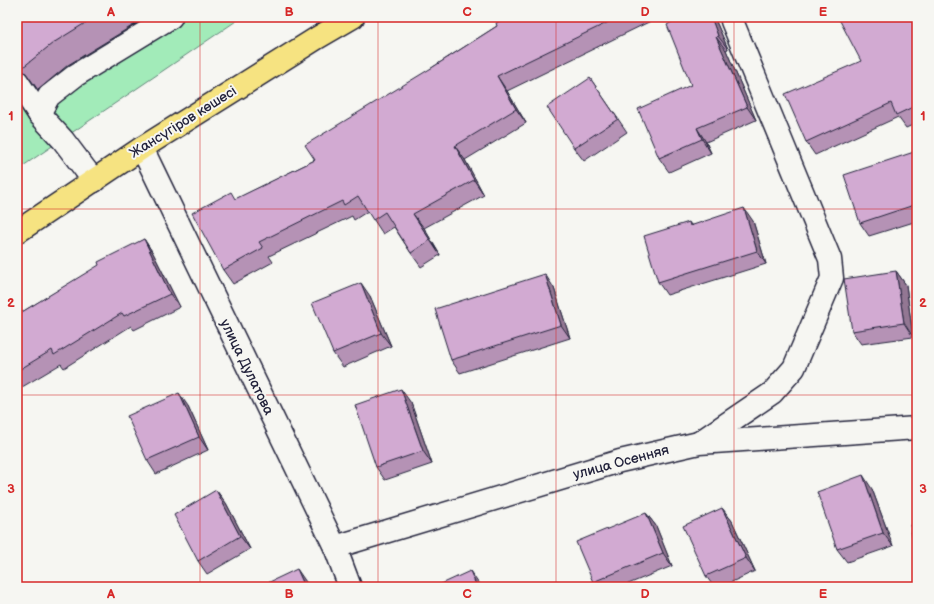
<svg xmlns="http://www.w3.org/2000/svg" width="934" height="604" font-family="'Balsamiq Sans',sans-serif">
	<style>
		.green { fill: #a2ebb9; stroke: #62867a }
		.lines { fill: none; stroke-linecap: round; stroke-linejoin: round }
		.minor-casing { stroke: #22223b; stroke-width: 25 }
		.major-casing { stroke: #22223b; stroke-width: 25 }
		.minor { stroke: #f6f6f2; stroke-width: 22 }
		.major { stroke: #f6e381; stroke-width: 22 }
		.wall { fill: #b592b5; stroke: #22223b }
		.shaded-wall { fill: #937793; stroke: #22223b }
		.building { fill: #d2aad2; stroke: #22223b }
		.grid { fill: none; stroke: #d62828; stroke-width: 1; stroke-opacity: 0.55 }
		.labels { text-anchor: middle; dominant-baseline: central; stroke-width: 4; stroke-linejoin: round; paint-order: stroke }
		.street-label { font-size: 14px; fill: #22223b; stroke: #f6f6f2 }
		.neatline { fill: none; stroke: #d62828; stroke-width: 1.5 }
		.grid-label { font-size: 13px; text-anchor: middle; font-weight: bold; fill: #d62828 }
	</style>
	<rect width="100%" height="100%" fill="#f6f6f2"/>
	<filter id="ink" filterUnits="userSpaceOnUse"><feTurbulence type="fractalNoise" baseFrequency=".025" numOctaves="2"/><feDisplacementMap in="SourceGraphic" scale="8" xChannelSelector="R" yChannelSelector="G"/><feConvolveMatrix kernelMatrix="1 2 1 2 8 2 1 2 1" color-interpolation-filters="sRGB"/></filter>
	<g filter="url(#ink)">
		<!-- green -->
		<polygon class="green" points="17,17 242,17 17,170"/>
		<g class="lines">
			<defs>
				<g id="minor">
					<polyline points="17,81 39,114 63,140 94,181"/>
					<polyline points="39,114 49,96 76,75 171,17"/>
					<polyline points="142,148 335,547 350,587"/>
					<polyline points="700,442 772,393 794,368 832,278 830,259 732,21"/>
					<polyline points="335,547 620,461 699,443 917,428"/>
				</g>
				<polyline id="major" points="17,232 142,148 317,38 353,17"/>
			</defs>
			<!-- minor casing -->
			<use href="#minor" class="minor-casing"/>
			<!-- major casing -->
			<use href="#major" class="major-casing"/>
			<!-- minor -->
			<use href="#minor" class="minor"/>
			<!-- major -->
			<use href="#major" class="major"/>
		</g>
		<!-- wall -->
		<g class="wall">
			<polygon points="17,17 144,17 145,18 132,26 68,65 38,90 26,73 22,70 17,63"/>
			<polygon points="507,17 659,17 507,91 526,123 465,160 484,195 424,228 440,255 421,267 411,253 394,227 383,234 368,211 354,220 352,216 269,256 273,262 233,284 223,270 236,199 315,160 433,67 497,26"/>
			<polygon points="679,17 714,17 728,49 726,50 756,120 706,142 711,153 669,172 659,158 691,85"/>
			<polygon points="917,17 917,123 906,128 898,117 815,155 806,142 861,61"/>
			<polygon points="590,78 627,132 584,161 574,148"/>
			<polygon points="917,151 917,221 869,236 860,223"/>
			<polygon points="753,221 766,264 667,295 658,282 689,222 691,225"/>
			<polygon points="144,239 153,253 180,307 134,330 131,326 64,368 61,364 17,390 17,315"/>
			<polygon points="896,271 906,285 913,337 861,344 852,331"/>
			<polygon points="554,288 570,338 460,373 451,360"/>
			<polygon points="370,296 391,346 343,367 333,353"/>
			<polygon points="411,403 432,464 385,480 376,467"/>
			<polygon points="188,406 208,450 156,474 147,460"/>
			<polygon points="872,489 893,546 847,562 837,549"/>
			<polygon points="216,490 226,503 250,549 207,574 198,561"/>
			<polygon points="722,508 732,521 755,571 721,587 714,587 706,576"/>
			<polygon points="646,513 656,526 672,566 621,587 597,587 593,582"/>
		</g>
		<!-- shaded-wall -->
		<g class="shaded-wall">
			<polygon points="711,17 714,17 728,49 718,36"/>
			<polygon points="716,37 726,50 756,120 747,107"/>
			<polygon points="497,76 507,91 526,123 516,109"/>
			<polygon points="697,128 706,142 711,153 702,139"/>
			<polygon points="455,146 465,160 484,195 474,180"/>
			<polygon points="744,208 753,221 766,264 757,251"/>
			<polygon points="413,214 424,228 440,255 430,240"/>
			<polygon points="144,239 153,253 180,307 170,294"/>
			<polygon points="896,271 906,285 913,337 904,323"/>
			<polygon points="545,274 554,288 570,338 561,325"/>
			<polygon points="361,283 370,296 391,346 381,333"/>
			<polygon points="401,389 411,403 432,464 423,451"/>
			<polygon points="179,393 188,406 208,450 199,437"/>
			<polygon points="863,475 872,489 893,546 883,533"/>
			<polygon points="216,490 226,503 250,549 240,536"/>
			<polygon points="722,508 732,521 755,571 746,558"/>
			<polygon points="646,513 656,526 672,566 663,553"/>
			<polygon points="297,569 306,582 308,587 305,587"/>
			<polygon points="470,571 479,584 480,587 477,587"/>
		</g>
		<!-- building -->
		<g class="building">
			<polygon points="17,17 95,17 53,43 22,68 17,60"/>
			<polygon points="507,17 619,17 497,76 516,109 455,146 474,180 413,214 430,240 411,253 385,212 373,220 358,196 344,205 342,201 259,242 263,248 223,270 192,213 231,192 235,199 315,160 305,145 433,67 497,26 496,23"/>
			<polygon points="679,17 711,17 718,36 716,37 747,107 697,128 702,139 659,158 638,109 691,85 667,25"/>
			<polygon points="843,17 917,17 917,105 896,115 891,103 806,142 785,94 861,61 839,19"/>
			<polygon points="590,78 618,119 574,148 547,107"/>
			<polygon points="917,151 917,204 860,223 844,175"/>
			<polygon points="744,208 757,251 658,282 644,236 689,222 690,226"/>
			<polygon points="144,239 170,294 124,316 122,313 54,355 52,350 17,371 17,315 99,265 98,262"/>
			<polygon points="896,271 904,323 852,331 844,279"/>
			<polygon points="545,274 561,325 451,360 435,309"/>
			<polygon points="361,283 381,333 333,353 312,303"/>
			<polygon points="401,389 423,451 376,467 355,405"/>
			<polygon points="179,393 199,437 147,460 127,416"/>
			<polygon points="863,475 883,533 837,549 817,492"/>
			<polygon points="216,490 240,536 198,561 174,515"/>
			<polygon points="722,508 746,558 706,576 683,526"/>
			<polygon points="646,513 663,553 593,582 576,542"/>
			<polygon points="917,524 917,563 910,525"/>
			<polygon points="297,569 305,587 259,587"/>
			<polygon points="470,571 477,587 435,587"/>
		</g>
	</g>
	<!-- grid -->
	<path class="grid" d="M200,17V587M378,17V587M556,17V587M734,17V587M17,209H917M17,395H917"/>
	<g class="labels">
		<!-- street labels -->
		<g class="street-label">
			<text transform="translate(183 122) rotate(-32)">Жансүгіров көшесі</text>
			<text transform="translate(247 367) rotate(64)">улица Дулатова</text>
			<text transform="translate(621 462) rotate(-15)">улица Осенняя</text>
		</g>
	</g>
	<!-- margin -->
	<rect width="934" height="604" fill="none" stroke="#f6f6f2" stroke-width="44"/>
	<rect x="22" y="22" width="890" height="560" class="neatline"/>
	<g class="grid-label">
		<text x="111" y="16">A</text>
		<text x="289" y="16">B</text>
		<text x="467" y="16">C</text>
		<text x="645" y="16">D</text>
		<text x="823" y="16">E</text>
		<text x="11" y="120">1</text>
		<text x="923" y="120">1</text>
		<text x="11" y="307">2</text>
		<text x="923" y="307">2</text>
		<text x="11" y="493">3</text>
		<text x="923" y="493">3</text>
		<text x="111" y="598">A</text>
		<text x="289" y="598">B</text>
		<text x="467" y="598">C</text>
		<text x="645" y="598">D</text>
		<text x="823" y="598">E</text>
	</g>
</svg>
